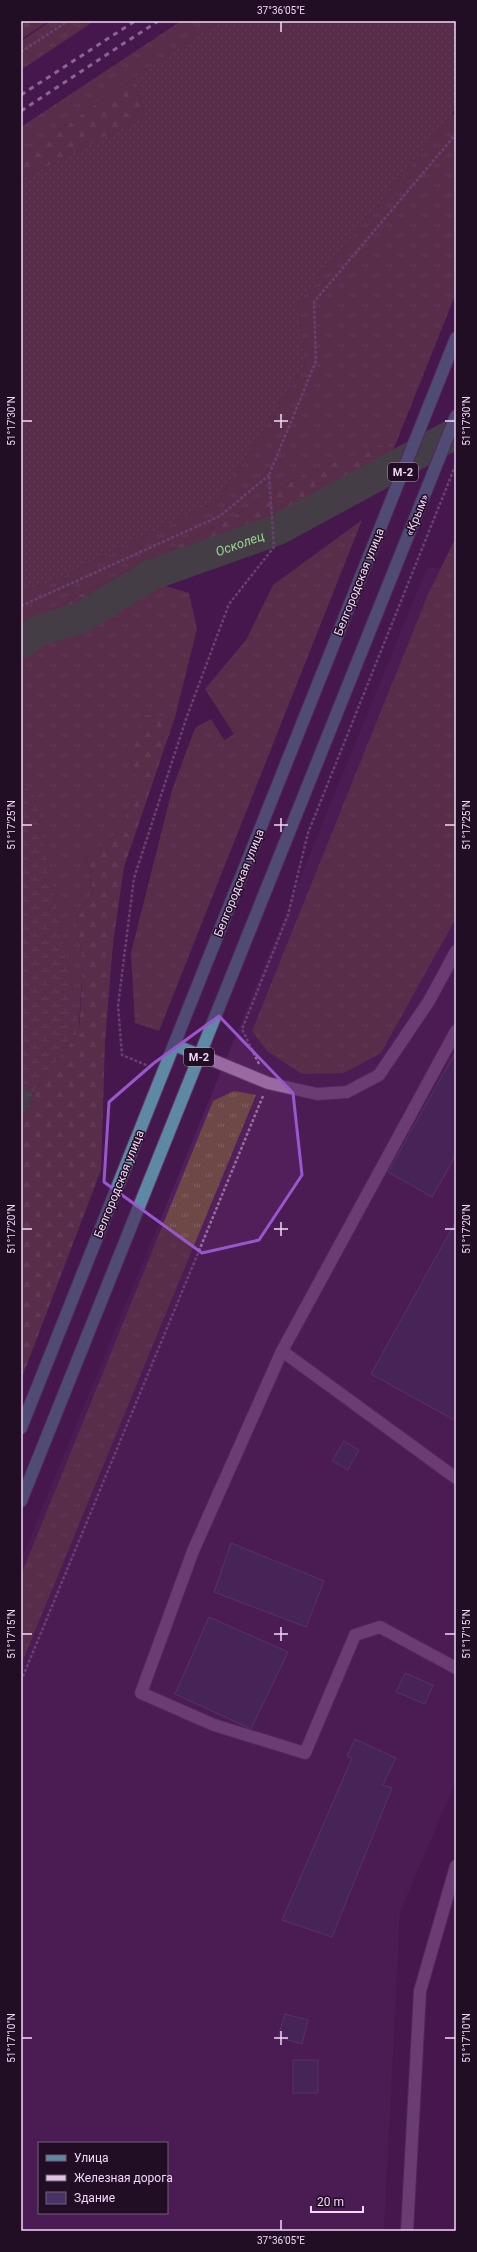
<svg xmlns="http://www.w3.org/2000/svg" width="477" height="2252" font-family="Roboto,sans-serif">
	<style>
		.built { fill: #521f5b; fill-rule: evenodd }
		.grass { fill: url(#grass-tufts) }
		.forest { fill: url(#forest-firs) }
		.wetland { fill: url(#wetland-marsh) }
		.garden { fill: url(#garden-dots) }
		.water { fill: url(#water-ripples) }
		.lines { fill: none; stroke-linecap: round; stroke-linejoin: round }
		.river { stroke: #436c3d; stroke-width: 31 }
		.building { fill: #473365; stroke: #6b5191 }
		.minor-casing { stroke: #5e3865; stroke-width: 14 }
		.major-casing { stroke: #5e3865; stroke-width: 14 }
		.path { stroke: #95709b; stroke-width: 2.5; stroke-dasharray: 3 2; stroke-linecap: butt }
		.minor { stroke: #9a69a4; stroke-width: 12 }
		.major { stroke: #5d89a5; stroke-width: 12 }
		.rail { stroke: #e0c3e5; stroke-width: 3; stroke-dasharray: 5 5; stroke-linecap: butt }
		.marked { fill: none; stroke: #9957cd; stroke-width: 3; stroke-linejoin: round }
		.ticks { fill: none; stroke: #f2d7f7; stroke-width: 1.5 }
		.labels { text-anchor: middle; dominant-baseline: central; stroke-width: 3; stroke-linejoin: round; paint-order: stroke }
		.shield { fill: #210e25; stroke: #b39bb8; stroke-width: 1 }
		.shield-label { font-size: 11px; font-weight: bold; fill: #f2d7f7 }
		.street-label { font-size: 12px; fill: #f2d7f7; stroke: #210e25 }
		.water-label { font-size: 13px; font-style: italic; fill: #97d58e; stroke: #210e25 }
		.neatline { fill: none; stroke: #f2d7f7; stroke-width: 1.5 }
		.ticks-label { font-size: 10px; text-anchor: middle; fill: #f2d7f7 }
	</style>
	<defs>
		<pattern id="grass-tufts" width="24" height="20" patternUnits="userSpaceOnUse"><rect width="24" height="20" fill="#6e4847"/><path d="M3 7l-1-3M5 7V3M7 7l1-3M15 17l-1-3M17 17v-4M19 17l1-3" fill="none" stroke="#836262"/></pattern>
		<pattern id="forest-firs" width="22" height="20" patternUnits="userSpaceOnUse"><rect width="22" height="20" fill="#6e4847"/><path d="M5 1l3.5 6h-7zM16 11l3.5 6h-7z" fill="#836262"/></pattern>
		<pattern id="wetland-marsh" width="20" height="14" patternUnits="userSpaceOnUse"><rect width="20" height="14" fill="#6e4847"/><path d="M1 5h8M5 5V1M11 12h8M15 12V8" fill="none" stroke="#836262"/></pattern>
		<pattern id="garden-dots" width="8" height="8" patternUnits="userSpaceOnUse"><rect width="8" height="8" fill="#6e4847"/><path d="M2 2h.1M6 6h.1" fill="none" stroke="#836262" stroke-width="1.8" stroke-linecap="round"/></pattern>
		<pattern id="water-ripples" width="26" height="14" patternUnits="userSpaceOnUse"><rect width="26" height="14" fill="#436c3d"/><path d="M2 4q2-2 4 0t4 0M15 11q2-2 4 0t4 0" fill="none" stroke="#5f805a"/></pattern>
	</defs>
	<rect width="100%" height="100%" fill="#45184d"/>
	<!-- built -->
	<path class="built" d="M456,567V1781L400,1912L384,2231H21V1560L427,568ZM39,2143H167V2213H39Z"/>
	<!-- grass -->
	<g class="grass">
		<polygon points="51,21 94,21 21,70 21,41"/>
		<polygon points="181,21 220,21 135,77 21,157 21,127"/>
		<polygon points="456,114 456,293 386,468 387,444 306,473 220,524 52,609 41,622 21,638 21,592 54,581 218,500 305,365 298,303 452,115"/>
		<polygon points="362,520 159,1031 135,1023 131,953 172,790 195,728 211,719 224,740 234,734 205,689 246,640 273,585"/>
		<polygon points="456,537 456,918 381,1053 344,1073 302,1074 267,1051 252,1031 429,592"/>
		<polygon points="159,584 189,593 197,629 175,717 144,716 126,750 141,785 118,833 86,856 93,892 76,917 83,963 79,1023 33,788 21,790 21,655 37,643 99,622"/>
		<polygon points="234,1091 256,1095 21,1665 21,1575 213,1101"/>
	</g>
	<!-- forest -->
	<g class="forest">
		<polygon points="21,21 49,21 21,39"/>
		<polygon points="135,77 145,117 21,180 21,157"/>
		<polygon points="387,443 386,468 374,472 275,526 149,572 80,614 41,622 52,609 220,524 306,473"/>
		<polygon points="144,715 175,717 124,867 113,943 105,1042 101,1170 21,1380 21,1123 33,1093 79,1032 83,963 76,917 93,892 86,856 118,833 141,785 126,750"/>
	</g>
	<!-- wetland -->
	<polygon class="wetland" points="33,787 79,1023 79,1032 33,1093 21,1087 21,790"/>
	<!-- garden -->
	<polygon class="garden" points="220,21 456,21 456,104 452,115 298,303 305,365 218,500 54,581 21,592 21,180 145,117 135,77"/>
	<!-- water -->
	<polygon class="water" points="21,1087 33,1093 21,1123"/>
	<g class="lines">
		<!-- river -->
		<path class="river" id="s1" d="M21,643L36,632L82,617L151,575L277,530L456,433"/>
	</g>
	<!-- building -->
	<g class="building">
		<polygon points="456,1051 456,1155 432,1197 388,1172"/>
		<polygon points="456,1221 456,1421 371,1374"/>
		<polygon points="344,1441 359,1450 348,1470 332,1461"/>
		<polygon points="231,1543 324,1581 306,1627 214,1592"/>
		<polygon points="209,1617 288,1652 251,1729 175,1694"/>
		<polygon points="405,1673 433,1685 425,1704 396,1692"/>
		<polygon points="355,1739 396,1758 383,1785 392,1788 332,1937 282,1920 352,1758 347,1756"/>
		<polygon points="285,2014 308,2020 302,2044 278,2037"/>
		<rect x="293" y="2060" width="25" height="33"/>
	</g>
	<g class="lines">
		<defs>
			<g id="minor">
				<polyline points="456,1031 282,1351 456,1478"/>
				<polyline points="200,1055 268,1083 317,1094 347,1092 379,1075 429,1001 456,951"/>
				<polyline points="282,1351 193,1551 141,1693 214,1725 305,1753 355,1635 380,1627 456,1668"/>
				<polyline points="407,2231 420,1991 456,1866"/>
			</g>
			<g id="major">
				<polyline points="174,1045 200,1055"/>
				<polyline points="21,1428 456,338"/>
				<polyline points="21,1501 456,416"/>
			</g>
		</defs>
		<!-- minor casing -->
		<use href="#minor" class="minor-casing"/>
		<!-- major casing -->
		<use href="#major" class="major-casing"/>
		<!-- path -->
		<g class="path">
			<polyline points="21,52 68,21"/>
			<polyline points="21,606 220,516 269,475"/>
			<polyline points="259,1064 242,1029 288,915 308,833 456,464"/>
			<polyline points="151,1067 122,1055 118,1006 134,878 186,719 229,604 274,547 269,475 316,361 314,302 456,134"/>
			<polyline points="21,1681 263,1096"/>
		</g>
		<!-- minor -->
		<use href="#minor" class="minor"/>
		<!-- major -->
		<use href="#major" class="major"/>
		<!-- rail -->
		<g class="rail">
			<polyline points="21,95 135,21"/>
			<polyline points="21,111 158,21"/>
		</g>
	</g>
	<!-- marked area -->
	<path d="M0 0H477V2252H0ZM219,1016L293,1093L302,1175L259,1240L202,1253L104,1182L109,1102L154,1063Z" fill="#45184d" fill-opacity=".55" fill-rule="evenodd"/>
	<path class="marked" d="M219,1016L293,1093L302,1175L259,1240L202,1253L104,1182L109,1102L154,1063Z"/>
	<!-- ticks -->
	<path class="ticks" d="M281,22V32M281,414V428M22,421H32M274,421H288M445,421H455M281,818V832M22,825H32M274,825H288M445,825H455M281,1222V1236M22,1229H32M274,1229H288M445,1229H455M281,1627V1641M22,1634H32M274,1634H288M445,1634H455M281,2031V2045M22,2038H32M274,2038H288M445,2038H455M281,2220V2230"/>
	<g class="labels">
		<!-- shield labels -->
		<g class="shield">
			<rect x="388" y="463" width="30" height="18" rx="3"/>
			<rect x="184" y="1048" width="30" height="18" rx="3"/>
		</g>
		<g class="shield-label">
			<text x="403" y="472">М-2</text>
			<text x="199" y="1057">М-2</text>
		</g>
		<!-- street labels -->
		<g class="street-label">
			<text transform="translate(417 515) rotate(-68)">«Крым»</text>
			<text transform="translate(359 582) rotate(-68)">Белгородская улица</text>
			<text transform="translate(239 883) rotate(-68)">Белгородская улица</text>
			<text transform="translate(119 1184) rotate(-68)">Белгородская улица</text>
		</g>
		<!-- water labels -->
		<g class="water-label">
			<text stroke="none"><textPath href="#s1" startOffset="242">Осколец</textPath></text>
		</g>
	</g>
	<!-- border -->
	<rect width="477" height="2252" fill="none" stroke="#210e25" stroke-width="44"/>
	<!-- legend -->
	<rect x="38" y="2142" width="130" height="72" fill="#210e25" stroke="#755e79"/>
	<rect x="46" y="2155" width="20" height="6" fill="#5d89a5" stroke="#755e79"/>
	<text x="74" y="2162" font-size="12" fill="#f2d7f7">Улица</text>
	<rect x="46" y="2175" width="20" height="6" fill="#e0c3e5" stroke="#755e79"/>
	<text x="74" y="2182" font-size="12" fill="#f2d7f7">Железная дорога</text>
	<rect x="46" y="2192" width="20" height="12" fill="#473365" stroke="#755e79"/>
	<text x="74" y="2202" font-size="12" fill="#f2d7f7">Здание</text>
	<!-- scale -->
	<path d="M311 2206v6h52v-6" fill="none" stroke="#f2d7f7" stroke-width="2"/>
	<text x="317" y="2206" font-size="12" fill="#f2d7f7" stroke="#210e25" stroke-width="3" paint-order="stroke">20 m</text>
	<rect x="22" y="22" width="433" height="2208" class="neatline"/>
	<g class="ticks-label">
		<text x="281" y="14">37°36'05"E</text>
		<text transform="translate(11 421) rotate(-90)" y="4">51°17'30"N</text>
		<text transform="translate(466 421) rotate(-90)" y="4">51°17'30"N</text>
		<text transform="translate(11 825) rotate(-90)" y="4">51°17'25"N</text>
		<text transform="translate(466 825) rotate(-90)" y="4">51°17'25"N</text>
		<text transform="translate(11 1229) rotate(-90)" y="4">51°17'20"N</text>
		<text transform="translate(466 1229) rotate(-90)" y="4">51°17'20"N</text>
		<text transform="translate(11 1634) rotate(-90)" y="4">51°17'15"N</text>
		<text transform="translate(466 1634) rotate(-90)" y="4">51°17'15"N</text>
		<text transform="translate(11 2038) rotate(-90)" y="4">51°17'10"N</text>
		<text transform="translate(466 2038) rotate(-90)" y="4">51°17'10"N</text>
		<text x="281" y="2244">37°36'05"E</text>
	</g>
</svg>
